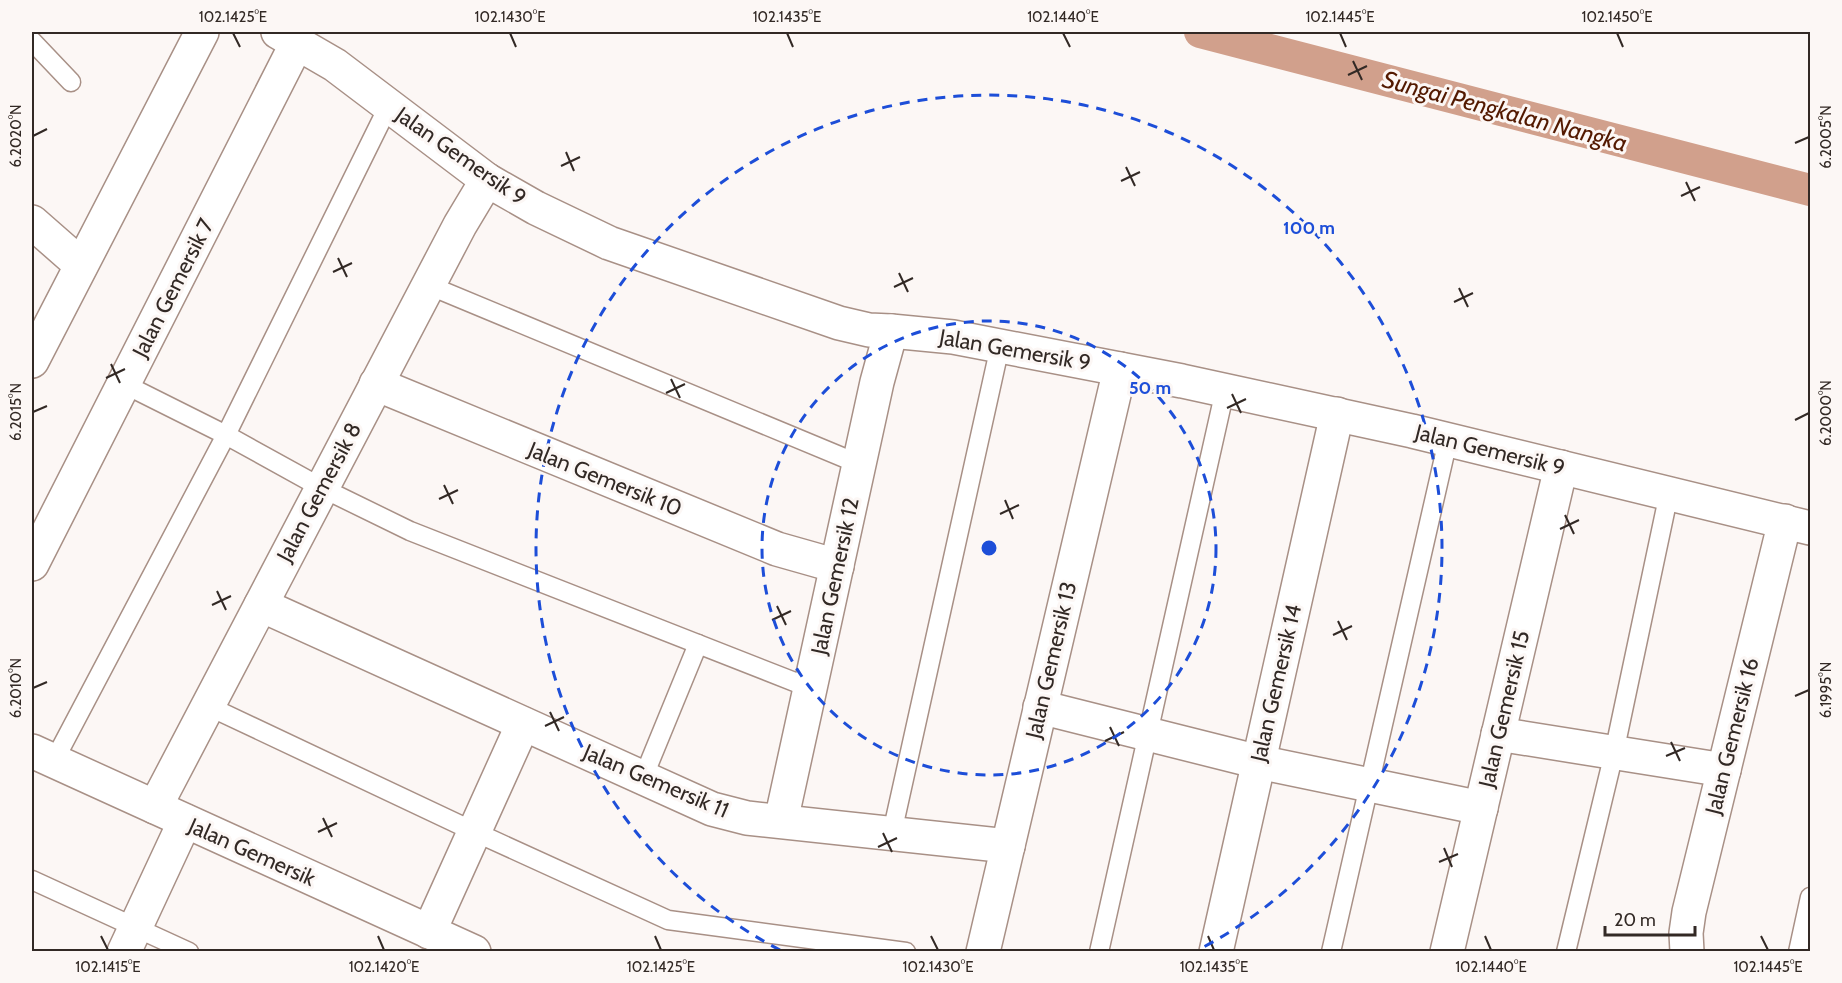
<svg xmlns="http://www.w3.org/2000/svg" width="1842" height="983" font-family="Cabin,sans-serif">
	<style>
		.lines { fill: none; stroke-linecap: round; stroke-linejoin: round }
		.canal { stroke: #d1a08c; stroke-width: 32 }
		.service-casing { stroke: #a89086; stroke-width: 21 }
		.minor-casing { stroke: #a89086; stroke-width: 36 }
		.service { stroke: #fff; stroke-width: 18 }
		.minor { stroke: #fff; stroke-width: 33 }
		.ticks { fill: none; stroke: #322925; stroke-width: 2 }
		.ring { fill: none; stroke: #1d4ed8; stroke-width: 3; stroke-dasharray: 10 8 }
		.labels { text-anchor: middle; dominant-baseline: central; stroke-width: 6; stroke-linejoin: round; paint-order: stroke }
		.street-label { font-size: 22px; fill: #322925; stroke: #fcf7f5 }
		.water-label { font-size: 24px; font-style: italic; fill: #531900; stroke: #fcf7f5 }
		.centre { fill: #1d4ed8; stroke: #fcf7f5; stroke-width: 3 }
		.ring-label { font-size: 18px; text-anchor: middle; font-weight: bold; fill: #1d4ed8; stroke: #fcf7f5; stroke-width: 6; stroke-linejoin: round; paint-order: stroke }
		.neatline { fill: none; stroke: #322925; stroke-width: 2 }
		.ticks-label { font-size: 15px; text-anchor: middle; fill: #322925 }
	</style>
	<rect width="100%" height="100%" fill="#fcf7f5"/>
	<g class="lines">
		<!-- canal -->
		<polyline class="canal" points="1200,32 1810,190"/>
		<defs>
			<g id="service">
				<polyline points="32,41 71,82"/>
				<polyline points="428,285 859,464"/>
				<polyline points="124,384 226,435 322,488 410,531 810,688"/>
				<polyline points="208,706 475,832 668,920 906,952"/>
				<polyline points="54,761 226,435 389,105"/>
				<polyline points="643,778 698,644"/>
				<polyline points="892,833 1000,346"/>
				<polyline points="32,880 189,952"/>
				<polyline points="1099,952 1225,390"/>
				<polyline points="1331,952 1448,440"/>
				<polyline points="1566,952 1614,753 1669,493"/>
				<polyline points="1798,952 1810,897"/>
			</g>
			<g id="minor">
				<polyline points="278,32 335,65 487,180 536,208 609,243 839,323 869,330 891,331 953,337 1182,381 1412,431 1810,528"/>
				<polyline points="32,222 81,265"/>
				<polyline points="32,361 202,32"/>
				<polyline points="376,384 777,549 837,566"/>
				<polyline points="32,564 297,43"/>
				<polyline points="261,605 712,809 747,818 1008,846"/>
				<polyline points="1040,707 1259,762 1481,808"/>
				<polyline points="1498,734 1724,770"/>
				<polyline points="32,751 474,952"/>
				<polyline points="155,807 460,225 487,180"/>
				<polyline points="781,821 877,382 891,331"/>
				<polyline points="429,932 523,724"/>
				<polyline points="124,952 185,821"/>
				<polyline points="983,952 1120,369"/>
				<polyline points="1216,952 1337,414"/>
				<polyline points="1447,952 1561,467"/>
				<polyline points="1687,952 1686,933 1689,912 1785,521"/>
			</g>
		</defs>
		<!-- service casing -->
		<use href="#service" class="service-casing"/>
		<!-- minor casing -->
		<use href="#minor" class="minor-casing"/>
		<!-- service -->
		<use href="#service" class="service"/>
		<!-- minor -->
		<use href="#minor" class="minor"/>
	</g>
	<!-- ticks -->
	<path class="ticks" d="M233,33L240,47M510,33L516,47M787,33L793,47M1063,33L1070,47M1340,33L1346,47M1617,33L1623,47M1353,61L1362,80M1348,75L1367,66M33,136L47,129M1795,143L1809,137M566,152L574,171M561,166L580,157M1126,167L1135,186M1121,181L1140,172M1686,182L1695,201M1681,196L1700,187M338,258L347,277M333,272L352,263M899,273L908,292M894,287L913,278M1459,288L1468,307M1454,302L1473,293M111,364L120,383M106,378L125,369M671,379L680,398M666,393L685,384M1232,394L1241,413M1227,408L1246,399M33,412L47,406M1795,420L1809,413M444,485L453,504M439,499L458,490M1005,500L1013,519M1000,514L1019,505M1565,515L1574,534M1560,529L1579,520M217,591L226,610M212,605L231,596M777,606L786,625M772,620L791,611M1338,621L1347,640M1333,635L1352,626M33,688L47,682M1795,696L1809,690M550,712L559,731M545,726L564,717M1110,727L1119,746M1105,741L1124,732M1671,742L1680,761M1666,756L1685,748M323,818L332,837M318,832L337,823M883,833L892,852M878,847L897,838M1444,848L1452,867M1439,862L1458,854M101,936L108,950M378,936L384,950M655,936L661,950M931,936L938,950M1208,936L1214,950M1485,936L1491,950M1761,936L1768,950"/>
	<!-- distance rings -->
	<g class="ring">
		<circle cx="989" cy="548" r="227"/>
		<path d="M780 950A453 453 0 1 1 1198 950"/>
	</g>
	<g class="labels">
		<!-- street labels -->
		<g class="street-label">
			<text transform="translate(461 156) rotate(35)">Jalan Gemersik 9</text>
			<text transform="translate(173 288) rotate(-63)">Jalan Gemersik 7</text>
			<text transform="translate(1015 350) rotate(10)">Jalan Gemersik 9</text>
			<text transform="translate(1490 450) rotate(14)">Jalan Gemersik 9</text>
			<text transform="translate(605 479) rotate(22)">Jalan Gemersik 10</text>
			<text transform="translate(319 492) rotate(-62)">Jalan Gemersik 8</text>
			<text transform="translate(835 576) rotate(-78)">Jalan Gemersik 12</text>
			<text transform="translate(1051 660) rotate(-77)">Jalan Gemersik 13</text>
			<text transform="translate(1276 683) rotate(-77)">Jalan Gemersik 14</text>
			<text transform="translate(1504 709) rotate(-77)">Jalan Gemersik 15</text>
			<text transform="translate(1732 736) rotate(-76)">Jalan Gemersik 16</text>
			<text transform="translate(656 781) rotate(23)">Jalan Gemersik 11</text>
			<text transform="translate(252 852) rotate(24)">Jalan Gemersik</text>
		</g>
		<!-- water labels -->
		<g class="water-label">
			<text transform="translate(1505 111) rotate(15)">Sungai Pengkalan Nangka</text>
		</g>
	</g>
	<circle cx="989" cy="548" r="9" class="centre"/>
	<g class="ring-label">
		<text x="1309" y="234">100 m</text>
		<text x="1150" y="394">50 m</text>
	</g>
	<!-- border -->
	<rect width="1842" height="983" fill="none" stroke="#fcf7f5" stroke-width="66"/>
	<!-- scale -->
	<path d="M1605 926v9h90v-9" fill="none" stroke="#322925" stroke-width="3"/>
	<text x="1614" y="926" font-size="18" fill="#322925" stroke="#fcf7f5" stroke-width="4.5" paint-order="stroke">20 m</text>
	<rect x="33" y="33" width="1776" height="917" class="neatline"/>
	<g class="ticks-label">
		<text x="233" y="22">102.1425°E</text>
		<text x="510" y="22">102.1430°E</text>
		<text x="787" y="22">102.1435°E</text>
		<text x="1063" y="22">102.1440°E</text>
		<text x="1340" y="22">102.1445°E</text>
		<text x="1617" y="22">102.1450°E</text>
		<text transform="translate(16 136) rotate(-90)" y="5">6.2020°N</text>
		<text transform="translate(1826 137) rotate(-90)" y="5">6.2005°N</text>
		<text transform="translate(16 412) rotate(-90)" y="5">6.2015°N</text>
		<text transform="translate(1826 413) rotate(-90)" y="5">6.2000°N</text>
		<text transform="translate(16 688) rotate(-90)" y="5">6.2010°N</text>
		<text transform="translate(1826 690) rotate(-90)" y="5">6.1995°N</text>
		<text x="108" y="972">102.1415°E</text>
		<text x="384" y="972">102.1420°E</text>
		<text x="661" y="972">102.1425°E</text>
		<text x="938" y="972">102.1430°E</text>
		<text x="1214" y="972">102.1435°E</text>
		<text x="1491" y="972">102.1440°E</text>
		<text x="1768" y="972">102.1445°E</text>
	</g>
</svg>
